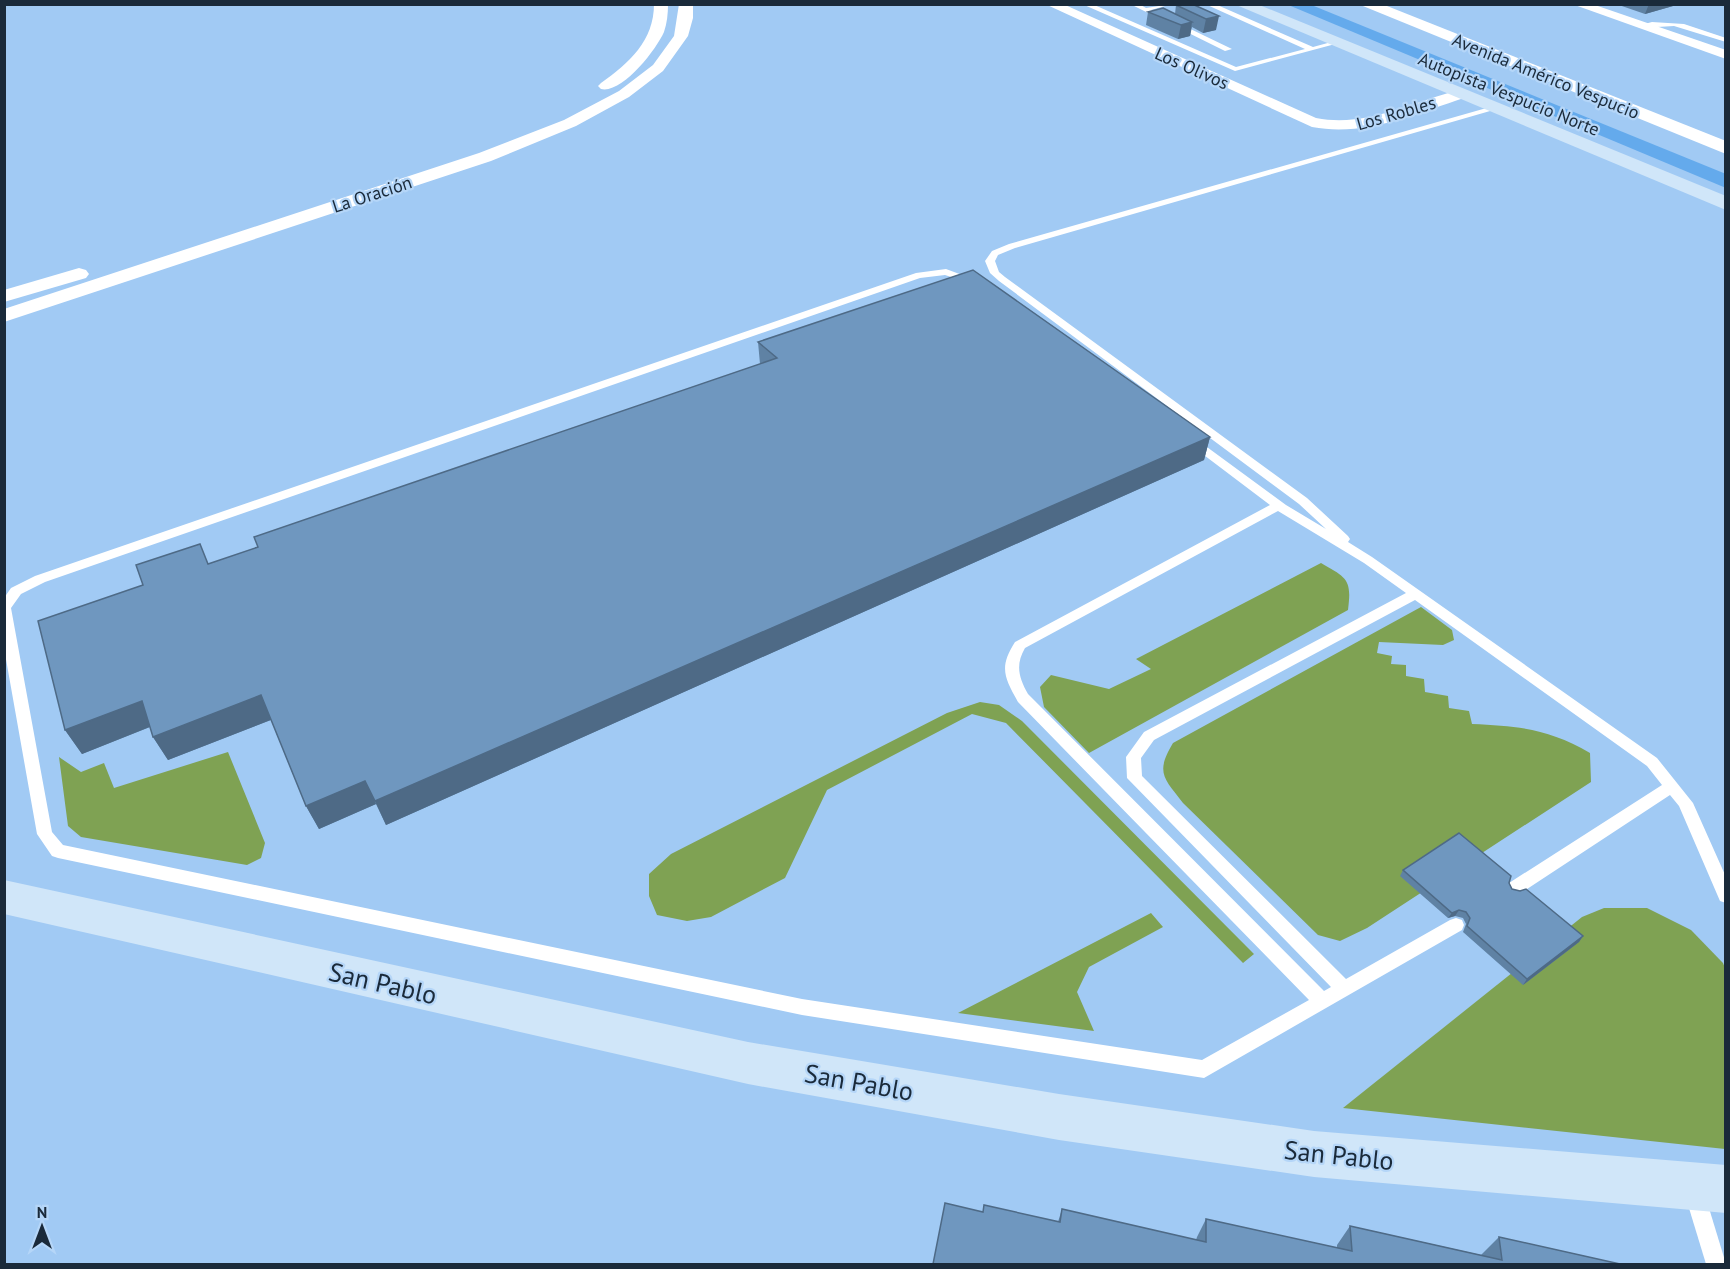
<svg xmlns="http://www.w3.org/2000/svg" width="1730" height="1269" font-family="'PT Sans',sans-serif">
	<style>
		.green { fill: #7fa253 }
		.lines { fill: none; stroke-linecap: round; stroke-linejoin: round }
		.service { fill: #fff; fill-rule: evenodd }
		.minor { fill: #fff; fill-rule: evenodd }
		.tertiary { fill: #fff; fill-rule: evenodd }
		.secondary { fill: #d0e6f9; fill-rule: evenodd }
		.motorway { fill: #64aaec; fill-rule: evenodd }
		.wall { fill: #5f82a4 }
		.shaded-wall { fill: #4e6a86 }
		.building { fill: #6f97bf; stroke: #4e6a86; stroke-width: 1.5 }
		.labels { text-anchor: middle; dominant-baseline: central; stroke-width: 4.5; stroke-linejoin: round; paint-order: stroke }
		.far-street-label { font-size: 18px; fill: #1a2a3a; stroke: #b5d6f8 }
		.near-street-label { font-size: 26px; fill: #1a2a3a; stroke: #b5d6f8 }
	</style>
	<rect width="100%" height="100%" fill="#a1caf4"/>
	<!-- green -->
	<g class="green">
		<path d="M1321,563C1347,578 1352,579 1348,610L1089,753L1044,707L1040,687L1051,675L1109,689L1151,669L1136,659Z"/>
		<path d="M1421,607L1452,630L1454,640L1443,645L1379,642L1377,653L1392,656L1391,664L1406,665V676L1424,679L1425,692L1448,696L1449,708L1469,711L1472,724C1519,726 1549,729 1590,753L1591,782L1367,928L1340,941L1318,935L1183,803C1164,778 1155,773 1173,743Z"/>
		<polygon points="980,702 999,705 1022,721 1254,954 1243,963 1006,723 972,714 827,790 785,878 711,917 687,921 657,915 649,896 649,874 671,854 947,713"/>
		<polygon points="228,752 265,843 261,858 247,865 81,837 68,826 59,757 81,772 104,763 114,788"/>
		<polygon points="1604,908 1647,908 1691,930 1723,963 1725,968 1725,1149 1343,1108 1582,917"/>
		<polygon points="1151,913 1163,927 1089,967 1077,992 1094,1031 958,1013"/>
	</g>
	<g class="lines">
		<!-- service -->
		<g class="service">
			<polygon points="1082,4 1092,4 1236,67 1305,49 1205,4 1215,4 1313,47 1335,41 1339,43 1235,71"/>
			<polygon points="1130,4 1139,4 1146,8 1172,4 1151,10 1232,49 1225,51"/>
			<polygon points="1652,22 1684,24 1726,38 1726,42 1674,26 1640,28 1637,26"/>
			<path d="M1490,107L1497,109L1015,248L998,255L995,261L999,272L1005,277L1307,498L1348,536L1350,539L1348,542L1372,557L1657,758L1693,803L1726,877V903L1720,901L1679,806L1670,795L1521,893L1515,895L1509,893L1507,888L1509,883L1662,785L1647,766L1415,600L1154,740L1141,758L1142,776L1346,979L1450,920L1456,918L1462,920L1464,925L1462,930L1204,1078L802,1015L58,858L52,856L37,834L4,648V598L11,588L35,576L916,273L946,269L981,282L976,285L945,275L920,278L45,582L21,594L11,608L52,832L63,845L802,999L1202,1060L1309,1000L1018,702C1004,677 999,667 1015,642L1270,505L1188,443V439H1196L1286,505L1326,529L1299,504L999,281L990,273L985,261L992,251L1009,244ZM1278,511L1364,563L1406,593L1144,732L1126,757L1127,778L1331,987L1324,991L1028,694C1019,678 1015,665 1025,648Z"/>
			<polygon points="1695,1185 1702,1188 1705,1195 1726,1264 1706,1264 1685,1195 1688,1188"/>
		</g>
		<!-- minor -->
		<g class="minor">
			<path d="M654,4H668C668,14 667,23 664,32C656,50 622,94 601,89L598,86L601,83C629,63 654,41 654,4Z"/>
			<polygon points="679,4 693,4 693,18 688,36 663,71 629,97 576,126 491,161 4,322 4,309 479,153 564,120 619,91 653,65 674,36"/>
			<path d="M1045,4H1063L1316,118C1366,128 1412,102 1459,90L1467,95L1464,98C1415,114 1365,137 1312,127Z"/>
			<polygon points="1572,4 1592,4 1726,50 1726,59"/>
			<polygon points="79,268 86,270 89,274 86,278 4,302 4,290"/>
		</g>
		<!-- tertiary -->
		<polygon class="tertiary" points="1358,4 1382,4 1726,141 1726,154"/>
		<!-- secondary -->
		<g class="secondary">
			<polygon points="1234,4 1257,4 1726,196 1726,210"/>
			<polygon points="4,880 748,1042 1059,1094 1314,1131 1726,1165 1726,1213 1314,1177 1059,1140 748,1084 4,914"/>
		</g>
		<!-- motorway -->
		<polygon class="motorway" points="1286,4 1309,4 1726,174 1726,188"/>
	</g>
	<!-- wall -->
	<g class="wall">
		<polygon points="1192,4 1216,30 1203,33 1192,27 1190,36 1178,39 1146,25 1148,12 1175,14 1176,5"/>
		<polygon points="1616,4 1680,4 1645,14"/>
		<polygon points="758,342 1210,437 1204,460 386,825 376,804 319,829 306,806 271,720 168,760 153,737 150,727 82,754 65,730 209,564 258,547 760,364"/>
		<polygon points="1403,870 1509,883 1512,889 1583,936 1579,942 1523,985 1463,932 1466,924 1463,918 1455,916 1448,918 1400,876"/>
		<polygon points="1062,1209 1196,1240 1197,1237 1206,1219 1337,1248 1337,1245 1350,1226 1481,1255 1499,1237 1620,1264 933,1264 983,1212 1058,1222"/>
	</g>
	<!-- shaded-wall -->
	<g class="shaded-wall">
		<polygon points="1649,4 1680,4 1645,14"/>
		<polygon points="1219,16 1216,30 1203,33 1206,19"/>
		<polygon points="1192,22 1190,36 1178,39 1181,25"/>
		<polygon points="1210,437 1204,460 386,825 375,801"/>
		<polygon points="261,695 273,719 168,760 153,737"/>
		<polygon points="142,701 157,724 82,754 65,730"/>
		<polygon points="365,781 376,804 319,829 306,806"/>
		<polygon points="1459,910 1455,916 1448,918 1452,913"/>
		<polygon points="1583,936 1579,942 1523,985 1527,979"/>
	</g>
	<!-- building -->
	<g class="building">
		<polygon points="1192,4 1219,16 1206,19 1176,5"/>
		<polygon points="1163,8 1192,22 1181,25 1148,12"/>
		<polygon points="973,270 1210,437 375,801 365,781 306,806 261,695 153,737 142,701 65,730 38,621 143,585 136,565 200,544 208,564 258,547 254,537 777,358 758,342"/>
		<polygon points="1459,833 1511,876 1509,883 1512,889 1520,891 1526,889 1583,936 1527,979 1467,926 1470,918 1466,912 1459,910 1452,913 1403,870"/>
		<polygon points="945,1203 983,1212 984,1205 1060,1222 1062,1209 1206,1242 1206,1219 1352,1251 1350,1226 1502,1260 1499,1237 1620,1264 933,1264"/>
	</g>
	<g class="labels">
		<!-- far-street labels -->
		<g class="far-street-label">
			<text transform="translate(1192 68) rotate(24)">Los Olivos</text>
			<text transform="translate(1546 76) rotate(22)">Avenida Américo Vespucio</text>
			<text transform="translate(1509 94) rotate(22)">Autopista Vespucio Norte</text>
			<text transform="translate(1396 113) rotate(-16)">Los Robles</text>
			<text transform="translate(372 194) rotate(-18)">La Oración</text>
		</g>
		<!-- near-street labels -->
		<g class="near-street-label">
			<text transform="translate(383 983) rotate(13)">San Pablo</text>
			<text transform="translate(859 1082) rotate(10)">San Pablo</text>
			<text transform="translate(1339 1155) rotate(6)">San Pablo</text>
		</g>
	</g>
	<!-- border -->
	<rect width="1730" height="1269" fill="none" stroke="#1a2a3a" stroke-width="12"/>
	<!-- north arrow -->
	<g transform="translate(42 1227)" stroke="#b5d6f8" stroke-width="4.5" paint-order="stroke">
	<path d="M0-4.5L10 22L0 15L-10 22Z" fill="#1a2a3a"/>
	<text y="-9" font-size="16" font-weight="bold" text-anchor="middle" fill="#1a2a3a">N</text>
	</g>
</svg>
